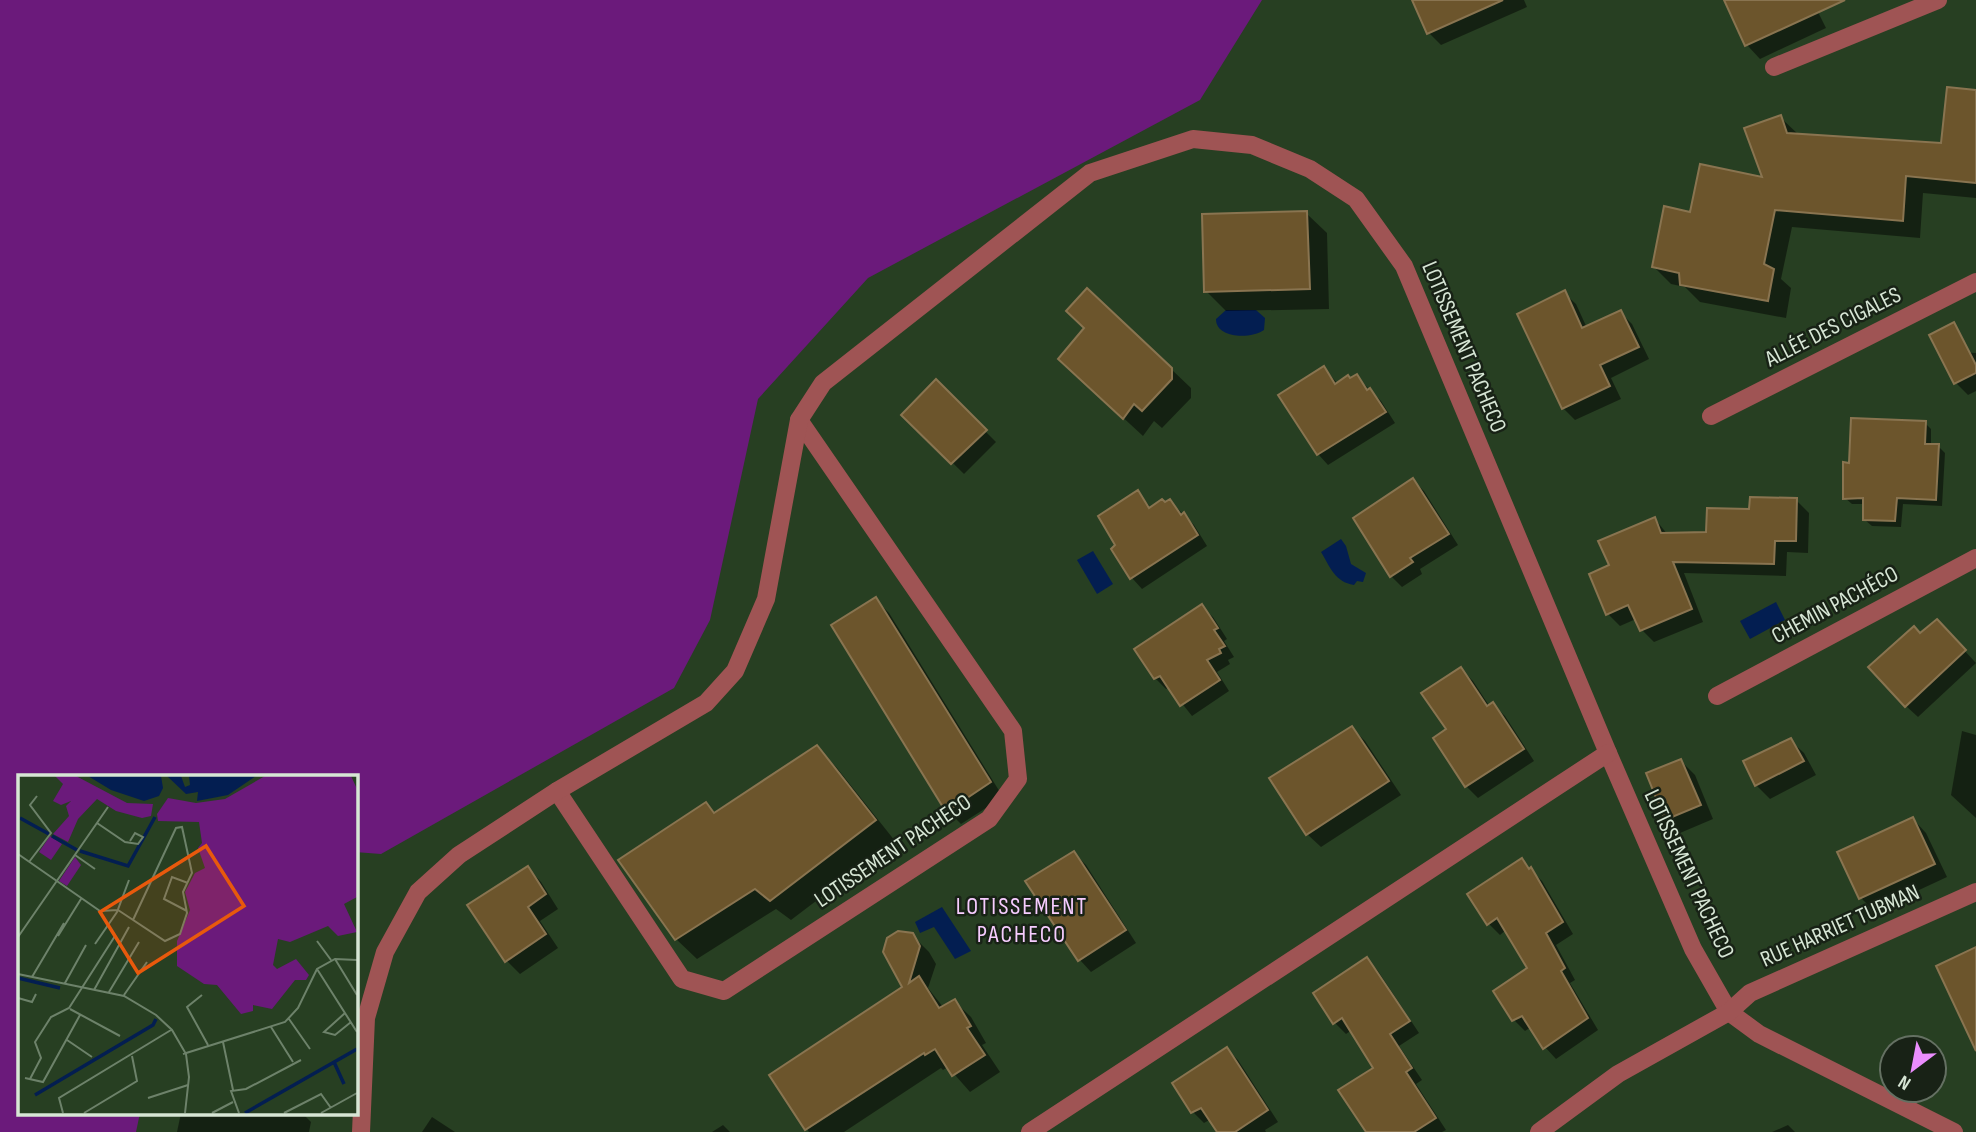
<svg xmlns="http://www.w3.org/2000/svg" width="1976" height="1132" font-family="'Sofia Sans Condensed',sans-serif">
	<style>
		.green { fill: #6b1a7b }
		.water { fill: #031e51 }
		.shadow { fill: #0007 }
		.building { fill: #6c552c; stroke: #897450; stroke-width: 2 }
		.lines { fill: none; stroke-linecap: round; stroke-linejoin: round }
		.minor { stroke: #9f5454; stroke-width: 18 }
		.labels { text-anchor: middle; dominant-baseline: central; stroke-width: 5; stroke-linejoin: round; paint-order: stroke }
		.street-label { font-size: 23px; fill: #d7e6d5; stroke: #182216 }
		.neighbourhood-label { font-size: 24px; letter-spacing: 2px; fill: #f7cdff; stroke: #182216 }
		.inset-river { fill: none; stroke: #031e51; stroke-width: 3.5 }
		.inset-road { fill: none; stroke: #6d826a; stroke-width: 2 }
		.view { fill: #e8590c; fill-opacity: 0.15; stroke: #e8590c; stroke-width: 3.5 }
		.inset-edge { fill: none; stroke: #d7e6d5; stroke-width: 3.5 }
	</style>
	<rect width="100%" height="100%" fill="#273f22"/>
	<!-- green -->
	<polygon class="green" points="0,0 1262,0 1200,100 868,278 758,399 710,620 674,688 381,854 355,852 355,777 19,777 19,1113 140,1113 136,1132 0,1132"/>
	<!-- water -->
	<g class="water">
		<path d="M1226,310H1256L1265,318L1264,330C1251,339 1216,339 1216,319Z"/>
		<path d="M1341,539L1346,546L1351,564L1366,573L1363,582L1357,581L1354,585C1335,582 1330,567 1321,552Z"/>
		<polygon points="1093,551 1113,584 1097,594 1077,560"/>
		<polygon points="1776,602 1785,620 1750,639 1740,621"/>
		<polygon points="942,907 971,951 955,959 934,927 920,933 915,922"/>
	</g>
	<!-- shadow -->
	<g class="shadow">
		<polygon points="1414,0 1524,0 1527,7 1441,45 1429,33"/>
		<polygon points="1726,0 1812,0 1826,28 1760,59 1747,45"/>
		<polygon points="1976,92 1976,198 1923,193 1920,238 1792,227 1781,279 1791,288 1786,318 1700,302 1685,287 1671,284 1653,266 1691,214 1765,179 1780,117 1799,135 1943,145"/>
		<polygon points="1306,213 1327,233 1329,309 1226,311 1206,291"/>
		<polygon points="1564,293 1576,304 1587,328 1620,312 1632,324 1649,359 1611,378 1621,399 1575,420 1563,408"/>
		<polygon points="1939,351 1976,353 1976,391 1968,395 1956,383"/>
		<polygon points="1324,368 1338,384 1356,376 1381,401 1395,423 1328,465 1318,454"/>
		<polygon points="1171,369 1191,388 1191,398 1162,428 1154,421 1143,436 1079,377"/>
		<polygon points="936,382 996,442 964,474 904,415"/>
		<polygon points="1925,423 1931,429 1931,446 1938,446 1945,453 1942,506 1903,504 1901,527 1872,526 1865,520 1865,504 1852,504 1845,498 1851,465"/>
		<polygon points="1413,480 1424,491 1458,545 1420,569 1422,574 1402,587 1391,576"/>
		<polygon points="1138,492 1151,508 1170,501 1194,525 1207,546 1142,589 1132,578 1113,549 1118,545"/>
		<polygon points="1796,500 1809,513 1808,553 1787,552 1786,576 1684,573 1703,622 1654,642 1642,630 1636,619 1620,626 1608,614 1611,566 1655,519 1668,535 1708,534 1750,511"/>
		<polygon points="876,600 889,613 1003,797 961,824 948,811 833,626"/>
		<polygon points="1202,607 1213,617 1227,639 1224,641 1234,657 1228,660 1230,664 1217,672 1229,691 1192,716 1169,687 1166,689 1155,678"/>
		<polygon points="1937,621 1976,663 1918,717 1906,706 1920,635"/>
		<polygon points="1461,669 1473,681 1490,707 1493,704 1505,716 1534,761 1478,798 1466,786 1449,730"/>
		<polygon points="1352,728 1365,741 1401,795 1321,847 1307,834"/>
		<polygon points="1962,731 1976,735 1976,818 1951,795"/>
		<polygon points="1790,740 1804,753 1816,775 1770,799 1756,785"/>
		<polygon points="817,747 837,768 895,841 791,920 776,909 697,959 676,939 706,804 716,814"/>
		<polygon points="1681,761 1695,775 1713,819 1680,833 1666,819"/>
		<polygon points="1913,819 1926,833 1947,877 1874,911 1861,898"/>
		<polygon points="1074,853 1086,865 1136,943 1091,972 1080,960 1028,881"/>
		<polygon points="1521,860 1542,881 1573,934 1556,945 1575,980 1570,983 1598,1030 1556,1059 1545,1047 1531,1027 1525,1031 1514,1020 1529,969 1506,930 1500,935 1489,924"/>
		<polygon points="528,868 541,882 558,909 540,921 558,948 520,974 506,960"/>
		<polygon points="912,935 929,952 936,964 928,988 943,1007 954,1001 971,1017 986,1043 982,1045 1000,1072 970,1092 948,1067 943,1070 941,1068 844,1132 809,1132 771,1076 905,987"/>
		<polygon points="1367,959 1378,971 1419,1033 1399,1046 1422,1080 1416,1084 1446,1130 1442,1132 1381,1132 1376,1069 1352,1030 1346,1034 1335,1023 1315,994"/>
		<polygon points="1227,1049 1238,1060 1278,1122 1265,1130 1266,1132 1219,1132 1211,1119 1204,1123 1193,1112 1175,1084"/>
		<polygon points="181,1113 302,1113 311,1122 309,1132 177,1132"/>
		<polygon points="432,1117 455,1132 422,1132"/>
		<polygon points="723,1125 730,1132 712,1132"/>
		<polygon points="1788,1125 1795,1132 1772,1132"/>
	</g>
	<!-- building -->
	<g class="building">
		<polygon points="1412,0 1503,0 1427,34"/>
		<polygon points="1724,0 1845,0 1745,46"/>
		<polygon points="1947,87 1976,90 1976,183 1906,176 1903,221 1775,210 1764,264 1774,269 1768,301 1680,285 1679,273 1652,267 1664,206 1690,212 1700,164 1762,177 1744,128 1781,115 1787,133 1941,143"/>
		<polygon points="1307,211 1310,289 1204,292 1202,214"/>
		<polygon points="1087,288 1172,368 1172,379 1142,411 1134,404 1123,419 1058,359 1084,328 1066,311"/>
		<polygon points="1565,290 1582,328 1621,310 1639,347 1600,365 1610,386 1562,409 1517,314"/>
		<polygon points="1954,322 1976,365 1976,373 1954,384 1929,335"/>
		<polygon points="1324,366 1335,384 1348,375 1350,378 1357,374 1367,390 1370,388 1386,412 1317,455 1278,395"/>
		<polygon points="936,379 987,430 951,464 901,415"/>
		<polygon points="1851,418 1926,421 1925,444 1939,444 1936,500 1897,498 1895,521 1863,520 1863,498 1843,499 1843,462 1849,463"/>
		<polygon points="1413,478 1449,534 1410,558 1413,562 1390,577 1353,518"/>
		<polygon points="1138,490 1149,508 1162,499 1165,502 1170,499 1181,515 1184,512 1198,535 1130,579 1111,549 1115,545 1098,516"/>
		<polygon points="1750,497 1797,498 1796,541 1775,541 1774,564 1673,562 1692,609 1640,631 1628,605 1606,615 1589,574 1609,565 1598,541 1655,517 1661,533 1706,532 1707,508 1749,509"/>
		<polygon points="876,597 991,782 946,812 831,625"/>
		<polygon points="1202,604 1218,628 1214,630 1225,646 1219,649 1221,653 1207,660 1220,680 1180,706 1160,676 1154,679 1134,649"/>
		<polygon points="1937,619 1966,650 1905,707 1868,667 1914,626 1920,633"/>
		<polygon points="1461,667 1487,706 1493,702 1524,749 1465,787 1433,738 1446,729 1421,693"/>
		<polygon points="1352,726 1389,781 1306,835 1269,778"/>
		<polygon points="1791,738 1804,761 1755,786 1743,761"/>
		<polygon points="817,745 876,820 770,901 755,889 675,940 618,860 706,802 714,813"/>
		<polygon points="1681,759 1701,805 1665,820 1646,773"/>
		<polygon points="1913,817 1935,864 1859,899 1837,852"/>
		<polygon points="1074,851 1126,930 1078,961 1025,881"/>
		<polygon points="1522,858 1529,869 1531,867 1563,922 1546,933 1565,968 1561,971 1588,1018 1543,1049 1522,1016 1512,1021 1493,991 1527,968 1497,918 1487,925 1467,894"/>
		<polygon points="528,866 546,894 528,907 546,934 505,962 467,905"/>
		<polygon points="898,931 913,933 920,946 909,983 919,976 939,1008 955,999 971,1026 967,1028 985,1055 952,1076 935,1049 925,1055 924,1053 805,1130 769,1075 902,987 883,952 887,938"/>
		<polygon points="1976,947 1976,1051 1936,966"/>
		<polygon points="1367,957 1410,1021 1390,1034 1412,1068 1406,1072 1436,1118 1414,1132 1366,1132 1338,1090 1373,1068 1342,1018 1333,1024 1313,993"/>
		<polygon points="1227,1047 1268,1110 1235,1132 1217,1132 1201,1108 1191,1113 1172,1083"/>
	</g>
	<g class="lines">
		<!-- minor -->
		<g class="minor">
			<polyline points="1774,67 1938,0"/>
			<polyline points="1711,416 1976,282"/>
			<polyline points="1717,696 1976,558"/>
			<polyline points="557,791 682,979 724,991 989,819 1018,779 1013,731 799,420"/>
			<polyline points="361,1132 366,1018 385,952 418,892 459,855 557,791 706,703 735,671 766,599 799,420 823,383 1090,173 1193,139 1252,145 1310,169 1356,199 1404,266 1608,753 1693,949 1729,1012 1759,1034 1954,1132"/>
			<polyline points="1030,1132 1608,753"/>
			<polyline points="1539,1132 1618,1074 1729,1012 1750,993 1976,892"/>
		</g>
	</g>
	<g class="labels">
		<!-- street labels -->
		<g class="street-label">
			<text transform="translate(1833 327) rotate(-27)">ALLÉE DES CIGALES</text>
			<text transform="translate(1464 347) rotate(67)">LOTISSEMENT PACHECO</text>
			<text transform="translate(1835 605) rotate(-28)">CHEMIN PACHÉCO</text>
			<text transform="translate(893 851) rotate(-34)">LOTISSEMENT PACHECO</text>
			<text transform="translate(1689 874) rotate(65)">LOTISSEMENT PACHECO</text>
			<text transform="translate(1840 926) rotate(-24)">RUE HARRIET TUBMAN</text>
		</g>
		<!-- neighbourhood labels -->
		<g class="neighbourhood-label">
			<text x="1022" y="906">LOTISSEMENT<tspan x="1022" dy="28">PACHECO</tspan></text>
		</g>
	</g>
	<!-- overview -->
	<g transform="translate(18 775)">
		<rect width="340" height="340" fill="#273f22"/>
		<path d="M37,1H58L109,28L135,29L133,41L124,43L98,36L79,24L60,44L50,67L35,59L51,41L48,31L53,26L43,30L35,26L45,9ZM247,1H333L339,14V122L326,129L339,157L320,161L310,151L272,167L260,164L255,190L259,194L278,184L291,200L288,205H277L254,234L235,230V236L223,239L199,210L186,209L159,191V166L172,135L167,117L177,98L187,93L180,73L184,68L181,47L140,46L139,39L150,23L178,28L207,24ZM32,61L44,69L33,85L21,77ZM57,82L63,90L49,111L41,106Z" fill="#6b1a7b"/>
		<path d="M70,1H143L145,13L141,21L126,26L93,15ZM149,1H163L167,12L172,10L171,1H238L210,20L179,26L180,17L168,19Z" fill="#031e51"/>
		<path class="inset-river" d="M2,43L31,59M34,61L59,75M62,76L110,91L137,42M0,203L42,213M316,287L326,309M17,320L135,250L138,244M227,338L339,274"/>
		<path class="inset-road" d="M79,48L107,67L120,69L125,62L117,58L112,66M0,79L82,136L100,135M57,80L77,94M11,87L33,58L12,30L19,21M100,135L147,166L162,159L169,138L165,117L174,98L164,52L158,53L115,145M169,136L146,124L154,102L170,108M40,161L63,124M0,162L90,32M299,166L313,185M77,169L99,137L111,105M317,184L339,220M299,194L339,257M0,199L106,221L138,240L154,255L168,279L171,302L167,338M14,202L46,148M47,208L68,170M76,215L111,152M91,217L121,167M106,220L129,187M184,220L169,232L190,270M0,223L14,227L18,219M52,234L102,261M327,238L306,257L317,260L333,247M271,244L292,274M253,252L275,287M49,265L74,282M205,267L215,315M165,279L267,247L280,233L299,194L317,184L339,185M7,303L25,307L62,240M12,304L23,283L17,267L33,242L51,233L97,161M130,323L170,310M45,338L41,323L153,255M66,338L119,306L114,281M194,338L215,327M221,338L213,316L228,314L283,285M266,338L303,319L313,333M303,338L339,318"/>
		<path class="view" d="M188,71L226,131L120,198L82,137Z"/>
		<rect width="340" height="340" class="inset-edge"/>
	</g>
	<!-- north arrow -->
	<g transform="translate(1913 1069) rotate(212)"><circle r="33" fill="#182216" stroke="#647062" stroke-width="2"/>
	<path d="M0-5L12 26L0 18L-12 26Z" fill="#ea8dfd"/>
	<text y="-10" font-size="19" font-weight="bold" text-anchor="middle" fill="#d7e6d5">N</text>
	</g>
</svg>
